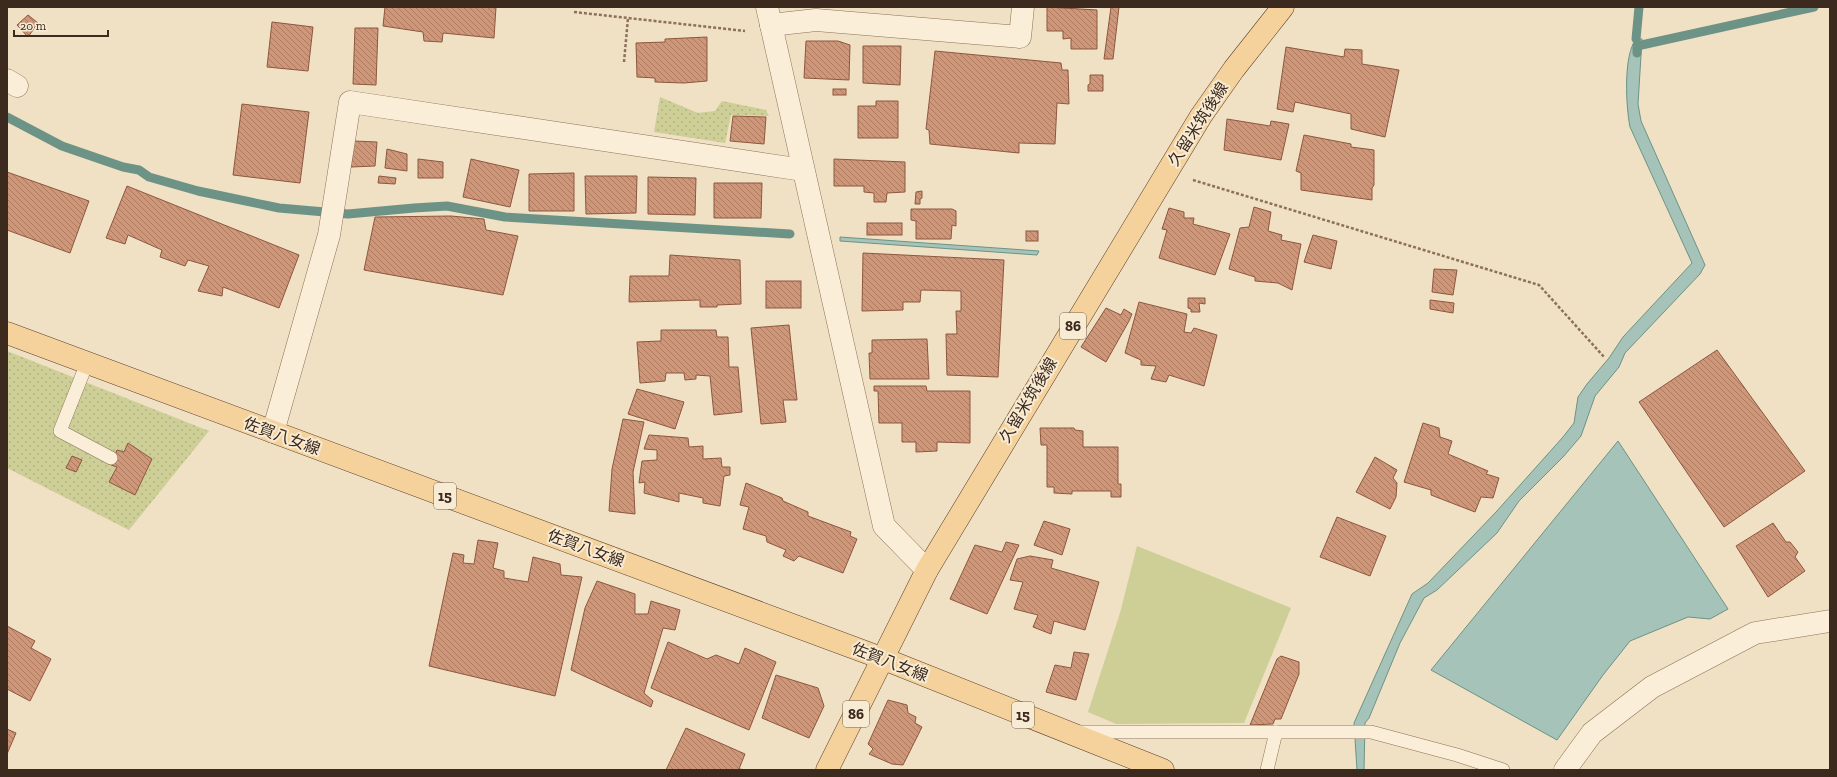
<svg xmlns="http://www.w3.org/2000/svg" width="1837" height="777" font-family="'Zilla Slab','Noto Sans JP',serif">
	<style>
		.grass { fill: #cdcf97 }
		.garden { fill: url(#garden-dots) }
		.water { fill: #a6c3b9; stroke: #6c9386 }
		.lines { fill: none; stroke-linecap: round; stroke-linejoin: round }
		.stream { stroke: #6c9386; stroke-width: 9 }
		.building { fill: url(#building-back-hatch); stroke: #8d573e }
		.service-casing { stroke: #8c7159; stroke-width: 14 }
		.minor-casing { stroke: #8c7159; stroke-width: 23 }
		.primary-casing { stroke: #5a3f2e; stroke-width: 23 }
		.path { stroke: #8c7159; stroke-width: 2.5; stroke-dasharray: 3 2; stroke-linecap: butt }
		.service { stroke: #faeed8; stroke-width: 13 }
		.minor { stroke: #faeed8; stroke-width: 22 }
		.primary { stroke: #f5d29b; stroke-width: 22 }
		.labels { text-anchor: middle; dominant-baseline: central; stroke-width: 4; stroke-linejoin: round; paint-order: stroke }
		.shield { fill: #f7ebd4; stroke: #746455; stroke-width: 1 }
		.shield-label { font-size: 15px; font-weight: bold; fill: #3c2a1e }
		.street-label { font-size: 16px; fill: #3c2a1e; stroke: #f7ebd4 }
	</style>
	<defs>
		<pattern id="garden-dots" width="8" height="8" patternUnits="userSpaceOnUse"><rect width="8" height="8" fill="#cdcf97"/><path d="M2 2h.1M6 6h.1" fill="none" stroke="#b1b282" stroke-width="1.8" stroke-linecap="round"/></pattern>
		<pattern id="building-back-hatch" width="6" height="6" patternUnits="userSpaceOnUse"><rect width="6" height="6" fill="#d09678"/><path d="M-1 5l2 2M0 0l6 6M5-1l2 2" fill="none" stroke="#aa7b62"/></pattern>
	</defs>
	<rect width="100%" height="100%" fill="#f0e0c4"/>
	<!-- grass -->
	<polygon class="grass" points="1137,546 1291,608 1244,723 1116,724 1088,712 1120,613"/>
	<!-- garden -->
	<g class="garden">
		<polygon points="660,97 698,113 715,111 722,101 766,110 769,116 731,115 725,143 654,132"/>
		<polygon points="7,351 209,431 129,530 7,468"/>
	</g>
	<!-- water -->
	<g class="water">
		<path d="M1636,39H1642L1638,104L1641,121L1705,265L1700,274L1625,353L1619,367L1595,396L1581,436L1563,457L1519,501L1497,533L1437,590L1424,598L1400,643L1369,718L1365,723L1364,770H1357L1354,723L1412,594L1428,583L1496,512L1563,437L1574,423L1578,397L1587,384L1609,358L1623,337L1692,263L1630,127C1626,107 1623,56 1636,39Z"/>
		<polygon points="840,237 1039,251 1037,255 840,241"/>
		<polygon points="1618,441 1728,609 1710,619 1688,617 1630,641 1603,675 1557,740 1431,670"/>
	</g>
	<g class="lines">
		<!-- stream -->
		<g class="stream">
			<polyline points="1636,39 1639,7"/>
			<polyline points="1637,53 1637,46 1814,7"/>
			<polyline points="7,117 62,146 123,167 139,170 149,177 198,191 279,208 348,214 414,208 447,206 505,217 790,234"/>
		</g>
	</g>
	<!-- building -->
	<g class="building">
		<polygon points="385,7 496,7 494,38 443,33 442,42 424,41 423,32 383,26"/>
		<polygon points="1047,7 1097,10 1097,49 1071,49 1071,38 1063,39 1063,31 1047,31"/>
		<polygon points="1111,7 1119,7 1113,59 1104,59"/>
		<polygon points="28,15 38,23 28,37 17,25"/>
		<polygon points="272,22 313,27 308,71 267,67"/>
		<polygon points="355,28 378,28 376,85 353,84"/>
		<polygon points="707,37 707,81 684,83 655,82 655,78 637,77 636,43 665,42 665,39"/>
		<polygon points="806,41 838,41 850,45 849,80 804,78"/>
		<polygon points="863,46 901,46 900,85 863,83"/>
		<polygon points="1286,47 1344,57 1345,49 1362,50 1362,64 1399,70 1385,137 1351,129 1351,114 1295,102 1293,112 1277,109"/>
		<polygon points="935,51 1061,63 1062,70 1068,70 1069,104 1057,103 1055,144 1019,143 1019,153 930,144 929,130 926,129"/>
		<polygon points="1090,75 1103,75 1103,91 1088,91 1088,85 1090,84"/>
		<rect x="833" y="89" width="13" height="6"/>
		<polygon points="876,101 898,101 898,138 858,138 858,106 876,106"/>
		<polygon points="242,104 309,112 300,183 233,175"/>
		<polygon points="733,116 766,117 764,144 730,141"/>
		<polygon points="1227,119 1270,126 1271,121 1289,124 1281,160 1224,150"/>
		<polygon points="1304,135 1351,144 1351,147 1374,150 1374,185 1372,188 1372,200 1301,190 1301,173 1296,171"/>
		<polygon points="354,141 377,142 375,166 351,167"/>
		<polygon points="387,149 407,154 407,171 385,168"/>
		<polygon points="418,159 443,162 443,178 418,178"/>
		<polygon points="471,159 519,170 510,207 463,197"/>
		<polygon points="834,159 905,162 905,192 887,193 886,202 874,202 874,193 864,192 864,186 834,186"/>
		<polygon points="7,172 89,201 70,253 7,230"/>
		<polygon points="574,173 574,211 529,211 529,174"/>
		<polygon points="379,176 396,178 395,184 378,183"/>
		<polygon points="585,176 637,176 636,213 586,214"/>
		<polygon points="648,177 696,178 695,215 648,214"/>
		<polygon points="714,183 762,183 761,218 714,218"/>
		<polygon points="127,186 299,255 279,308 223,287 222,296 198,291 209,266 188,260 185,266 160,257 162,250 128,235 125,244 106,238"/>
		<polygon points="922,191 922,198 920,199 920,204 915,204 916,192"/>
		<polygon points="1254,207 1271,212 1268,231 1282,235 1281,240 1301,244 1292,290 1278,283 1255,281 1255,277 1229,269 1240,228 1249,227"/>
		<polygon points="1169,208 1184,212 1184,218 1194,218 1193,224 1230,234 1215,275 1159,258 1167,230 1162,229"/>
		<polygon points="911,209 952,209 956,211 956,226 952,225 951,239 916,239 916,221 911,220"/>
		<polygon points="451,216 484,219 486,230 518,236 503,295 364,270 375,217"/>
		<rect x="867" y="223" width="35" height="12"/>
		<rect x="1026" y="231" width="12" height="10"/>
		<polygon points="1313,235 1337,241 1331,269 1304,262"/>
		<polygon points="863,253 1004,260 998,377 947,375 946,334 957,334 956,311 961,311 961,291 921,290 920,302 903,302 903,310 862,311"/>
		<polygon points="670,255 740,260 741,304 717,305 717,307 700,307 700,300 629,302 630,276 669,276"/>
		<polygon points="1434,269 1457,270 1453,295 1432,292"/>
		<rect x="766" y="281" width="35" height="27"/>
		<polygon points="1188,298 1205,298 1205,304 1199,303 1200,312 1191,312 1191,309 1188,308"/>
		<polygon points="1430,300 1454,303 1453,313 1430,309"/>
		<polygon points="1139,302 1187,314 1184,332 1191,333 1194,328 1217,335 1204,386 1169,375 1166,382 1151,379 1156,366 1141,365 1141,360 1125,353"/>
		<polygon points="1106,308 1121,315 1124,309 1132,314 1129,321 1106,362 1081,347"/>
		<polygon points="789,325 797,400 783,400 786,422 761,424 751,328"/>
		<polygon points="661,330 716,330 717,337 728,337 729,367 738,367 742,412 714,415 710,376 696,375 696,379 685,380 684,373 666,373 665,381 640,383 637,342 661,341"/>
		<polygon points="927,339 929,379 870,379 869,353 872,353 872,340"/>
		<polygon points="1717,350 1805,471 1724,527 1639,402"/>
		<polygon points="874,386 926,386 927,391 970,391 970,443 937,442 937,451 916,452 916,442 902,442 902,423 879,423 878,391 874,391"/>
		<polygon points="637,389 684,402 675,429 628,414"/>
		<polygon points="623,419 644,422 633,472 635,514 609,511 612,469"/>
		<polygon points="1423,423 1439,428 1440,437 1452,441 1448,454 1488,471 1486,474 1499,478 1493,498 1481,497 1475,512 1431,495 1431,490 1404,482"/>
		<polygon points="1040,428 1074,428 1075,430 1083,431 1083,447 1118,447 1118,484 1121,484 1121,497 1111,497 1111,491 1072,491 1072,494 1054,493 1054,487 1047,487 1047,445 1041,445"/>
		<polygon points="649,435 688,438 689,447 703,446 703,459 721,458 722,467 730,467 730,475 724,476 720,506 703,503 703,498 679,493 679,502 644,493 645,482 639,483 642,461 657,460 657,450 644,449"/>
		<polygon points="128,443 152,459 135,495 109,482 117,467 111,465 117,450 124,452"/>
		<polygon points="72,456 82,460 76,472 66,468"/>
		<polygon points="1375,457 1397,470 1393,478 1397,483 1396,497 1390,509 1356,492"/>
		<polygon points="746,483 782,498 783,501 808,512 808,516 851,532 850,536 857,539 843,573 799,556 794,561 783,556 786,550 767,542 766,536 743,529 749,507 740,505"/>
		<polygon points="1337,517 1386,536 1370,576 1320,557"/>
		<polygon points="1044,521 1070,529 1062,555 1034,545"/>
		<polygon points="1773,523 1786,542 1790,542 1798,552 1795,557 1805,571 1768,597 1736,546"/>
		<polygon points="478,540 498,543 493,568 504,571 504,578 528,582 533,557 560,564 561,575 582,577 555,696 429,666 453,553 464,555 463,563 474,564"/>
		<polygon points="1006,542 1019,545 987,614 950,599 975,545 1002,552"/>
		<polygon points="1030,556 1053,560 1051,568 1099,582 1085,630 1054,621 1051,634 1033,627 1038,615 1014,609 1023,582 1010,580 1017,559"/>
		<polygon points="597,581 635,594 635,614 648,614 651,601 680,610 675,630 663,628 644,693 653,701 651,707 571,670 585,608"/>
		<polygon points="7,626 35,641 31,648 51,659 30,701 7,689"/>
		<polygon points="668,642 707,659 716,655 739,664 745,648 776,662 749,730 651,688"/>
		<polygon points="1074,652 1089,654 1076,700 1046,692 1055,665 1071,668"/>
		<polygon points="1281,656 1299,662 1299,674 1281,719 1275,719 1273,724 1250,725 1277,659"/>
		<polygon points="776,675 818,688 824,706 809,738 762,718"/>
		<polygon points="888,700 907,705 908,713 916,717 915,723 922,727 903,765 892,764 869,754 873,749 868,744"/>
		<polygon points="686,728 745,754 739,769 747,770 666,770"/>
		<polygon points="7,729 16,733 7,754"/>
	</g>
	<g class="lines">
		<defs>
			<g id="service">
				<polyline points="87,363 60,431 111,458"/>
				<polyline points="1080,732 1371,732 1457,755 1503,770"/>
				<polyline points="1267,770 1276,732"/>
			</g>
			<g id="minor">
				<polyline points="767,7 884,526 927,570"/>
				<polyline points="771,25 816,20 1020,37 1023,7"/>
				<polyline points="7,80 17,86"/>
				<polyline points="273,432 329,235 350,102 803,170"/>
				<polyline points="1565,770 1592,733 1652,687 1755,633 1830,621"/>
			</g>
			<g id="primary">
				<polyline points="7,333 884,659 1163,770"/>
				<polyline points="827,770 927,570 1201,116 1234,69 1283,7"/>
			</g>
		</defs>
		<!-- service casing -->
		<use href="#service" class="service-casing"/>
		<!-- minor casing -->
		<use href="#minor" class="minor-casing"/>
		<!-- primary casing -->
		<use href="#primary" class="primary-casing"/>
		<!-- path -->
		<g class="path">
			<polyline points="574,12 745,31"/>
			<polyline points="624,62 628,18"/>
			<polyline points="1193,180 1539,285 1605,358"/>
		</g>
		<!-- service -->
		<use href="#service" class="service"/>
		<!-- minor -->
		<use href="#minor" class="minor"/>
		<!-- primary -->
		<use href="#primary" class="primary"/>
	</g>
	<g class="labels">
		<!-- shield labels -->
		<g class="shield">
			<rect x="1060" y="313" width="26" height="26" rx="3"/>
			<rect x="434" y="483" width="22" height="26" rx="3"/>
			<rect x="843" y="701" width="26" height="26" rx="3"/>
			<rect x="1012" y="702" width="22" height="26" rx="3"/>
		</g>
		<g class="shield-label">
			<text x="1073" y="326">86</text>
			<text x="445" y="496">15</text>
			<text x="856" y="714">86</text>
			<text x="1023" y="715">15</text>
		</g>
		<!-- street labels -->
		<g class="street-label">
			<text transform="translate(1198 124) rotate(-57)">久留米筑後線</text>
			<text transform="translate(1028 400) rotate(-59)">久留米筑後線</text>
			<text transform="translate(282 436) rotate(20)">佐賀八女線</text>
			<text transform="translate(586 548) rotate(20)">佐賀八女線</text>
			<text transform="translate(890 662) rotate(21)">佐賀八女線</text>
		</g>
	</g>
	<!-- border -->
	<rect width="1837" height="777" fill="none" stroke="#3c2a1e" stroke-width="16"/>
	<!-- scale -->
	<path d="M14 30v6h94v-6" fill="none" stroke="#3c2a1e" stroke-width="2"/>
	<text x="20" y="30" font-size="12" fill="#3c2a1e" stroke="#f7ebd4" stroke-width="3" paint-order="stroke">20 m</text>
</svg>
